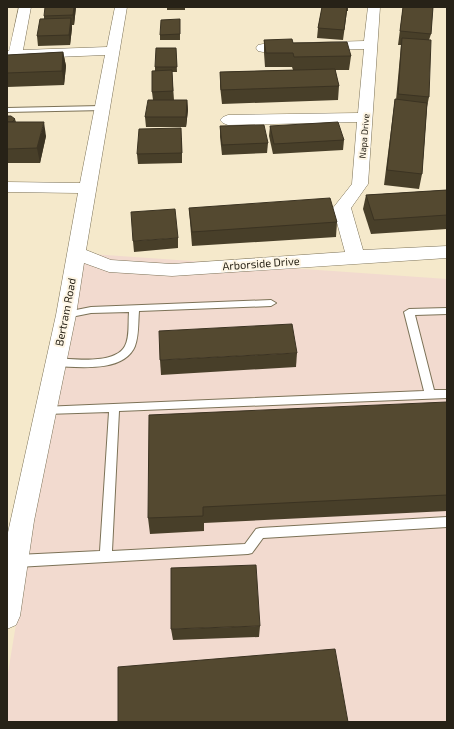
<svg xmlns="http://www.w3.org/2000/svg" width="454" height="729" font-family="'Exo 2',sans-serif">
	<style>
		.commercial { fill: #f2dacf }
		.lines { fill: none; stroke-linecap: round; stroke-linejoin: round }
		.lane-casing { stroke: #7c7257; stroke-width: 2 }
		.street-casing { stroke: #7c7257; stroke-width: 1 }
		.lane { fill: #fff; fill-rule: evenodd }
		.street { fill: #fff; fill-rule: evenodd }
		.wall { fill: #483f29 }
		.shaded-wall { fill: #3b3322 }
		.building { fill: #544930; stroke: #3b3322 }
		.labels { text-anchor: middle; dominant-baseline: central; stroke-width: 4; stroke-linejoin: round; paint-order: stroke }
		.far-street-label { font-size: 9px; fill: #272217; stroke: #fef6e5 }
		.street-label { font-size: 11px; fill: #272217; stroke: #fef6e5 }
	</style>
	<rect width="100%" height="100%" fill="#f5e9cb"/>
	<!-- commercial -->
	<polygon class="commercial" points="77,253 447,279 447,722 7,722 7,679"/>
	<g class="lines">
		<defs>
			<g id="lane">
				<polygon points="101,106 104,106 104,110 7,112 7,108"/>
				<path d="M271,300L276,303L271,306L139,311C138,322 139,335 135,346C124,373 78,367 55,366L51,365L50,362L51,359L55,358C73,359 115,365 125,346C130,337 128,322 129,312L91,313L66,318L61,315L66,312L91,307Z"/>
				<polygon points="447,308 447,314 415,315 434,390 447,390 447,398 119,411 112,551 245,544 256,529 260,528 447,517 447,527 263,538 252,553 248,554 17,567 13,565 11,561 13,557 17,555 100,551 109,412 46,414 42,413 41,410 42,407 424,391 404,312 409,309"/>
			</g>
			<polygon id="street" points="19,7 31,7 23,50 107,47 115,7 127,7 86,250 111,260 172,264 345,252 333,208 352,184 357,122 228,125 223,123 220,120 223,117 228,115 358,113 364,49 263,52 258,51 256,48 258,45 263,44 364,41 368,7 380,7 368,184 351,208 363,250 447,246 447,258 172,276 109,272 84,263 76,315 34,521 20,616 16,625 7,629 7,537 56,315 78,193 7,192 7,182 80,183 105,55 7,59 7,51 9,51"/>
		</defs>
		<!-- lane casing -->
		<use href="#lane" class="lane-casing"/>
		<!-- street casing -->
		<use href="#street" class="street-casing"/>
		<!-- lane -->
		<use href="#lane" class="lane"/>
		<!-- street -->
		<use href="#street" class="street"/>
	</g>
	<!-- wall -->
	<g class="wall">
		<polygon points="76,7 74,25 72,25 72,28 70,45 38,46 37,36 44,19 44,16"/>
		<rect x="167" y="7" width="18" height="3"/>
		<polygon points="322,7 348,7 348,11 347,11 343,40 317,38 318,28"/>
		<polygon points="403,7 433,7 431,34 429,40 429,97 427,107 422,174 419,189 384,185 393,114 395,99 396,100 401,45 398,45"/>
		<polygon points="180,19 180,40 160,40 160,35"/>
		<polygon points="264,40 293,43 351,56 349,70 335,70 339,86 338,100 222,104 220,86 220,72 293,70 292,67 265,67 264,53"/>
		<polygon points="176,48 177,72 172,72 174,100 187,100 188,110 186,127 146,127 145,117 153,100 152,92 155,71 155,67"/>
		<polygon points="63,52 66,66 64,85 7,87 7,55"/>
		<polygon points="7,116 15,119 16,122 46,136 40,163 7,163"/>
		<polygon points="220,126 268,143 267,153 222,155 220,137"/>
		<polygon points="270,126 344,140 343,150 273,154 269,136"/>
		<polygon points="182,138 182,163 138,164 137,154"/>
		<polygon points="447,190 447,229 371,234 363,209 366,195"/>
		<polygon points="189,208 337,222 336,237 192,246 190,222"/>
		<polygon points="178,238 178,248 134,252 133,241"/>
		<polygon points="297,353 296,367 161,375 160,360"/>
		<polygon points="447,402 447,511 204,523 204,531 150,534 148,518"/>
		<polygon points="260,626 259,637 173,640 171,629"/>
	</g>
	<!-- shaded-wall -->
	<g class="shaded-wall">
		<polygon points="74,7 76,7 74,25 73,15"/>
		<polygon points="71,18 72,28 70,45 69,35"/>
		<polygon points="63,52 66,66 64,85 62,71"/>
		<polygon points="187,100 188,110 186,127 186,117"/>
		<polygon points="44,122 46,136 40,163 37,148"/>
	</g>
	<!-- building -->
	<g class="building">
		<polygon points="45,7 74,7 73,15 44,16"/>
		<polygon points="322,7 347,7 344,30 318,28"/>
		<polygon points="403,7 433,7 431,34 400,31"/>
		<polygon points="71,18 69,35 37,36 40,19"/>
		<polygon points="180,19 180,34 160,35 161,20"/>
		<polygon points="402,38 431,40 429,97 398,94"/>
		<polygon points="292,39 293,43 347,42 351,56 294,57 293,53 266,53 264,40"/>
		<polygon points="156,48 176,48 177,67 155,67"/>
		<polygon points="63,52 62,71 7,73 7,55"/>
		<polygon points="335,69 339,86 221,90 220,72"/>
		<polygon points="172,70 173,91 152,92 152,71"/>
		<polygon points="395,99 427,103 422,174 387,170"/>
		<polygon points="148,100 187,100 186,117 145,117"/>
		<polygon points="7,116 11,116 15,119 12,122 7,122"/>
		<polygon points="7,122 44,122 37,148 7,149"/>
		<polygon points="338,122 344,140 274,144 270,126"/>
		<polygon points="264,125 268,143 222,145 220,126"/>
		<polygon points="181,128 182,153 137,154 139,129"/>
		<polygon points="447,190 447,215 374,220 366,195"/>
		<polygon points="330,198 337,222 192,232 189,208"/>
		<polygon points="175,209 178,238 133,241 131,212"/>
		<polygon points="292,324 297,353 160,360 159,331"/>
		<polygon points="447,402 447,495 203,507 203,516 148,518 149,415"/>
		<polygon points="256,565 260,626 171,629 171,568"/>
		<polygon points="335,649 348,722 118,722 118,667"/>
	</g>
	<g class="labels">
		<!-- far-street labels -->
		<g class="far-street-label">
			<text transform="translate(364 136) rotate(-85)">Napa Drive</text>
		</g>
		<!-- street labels -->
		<g class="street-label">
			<text transform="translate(261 263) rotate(-4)">Arborside Drive</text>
			<text transform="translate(65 312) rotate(-79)">Bertram Road</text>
		</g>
	</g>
	<!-- border -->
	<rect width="454" height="729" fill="none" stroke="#272217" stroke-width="16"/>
</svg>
